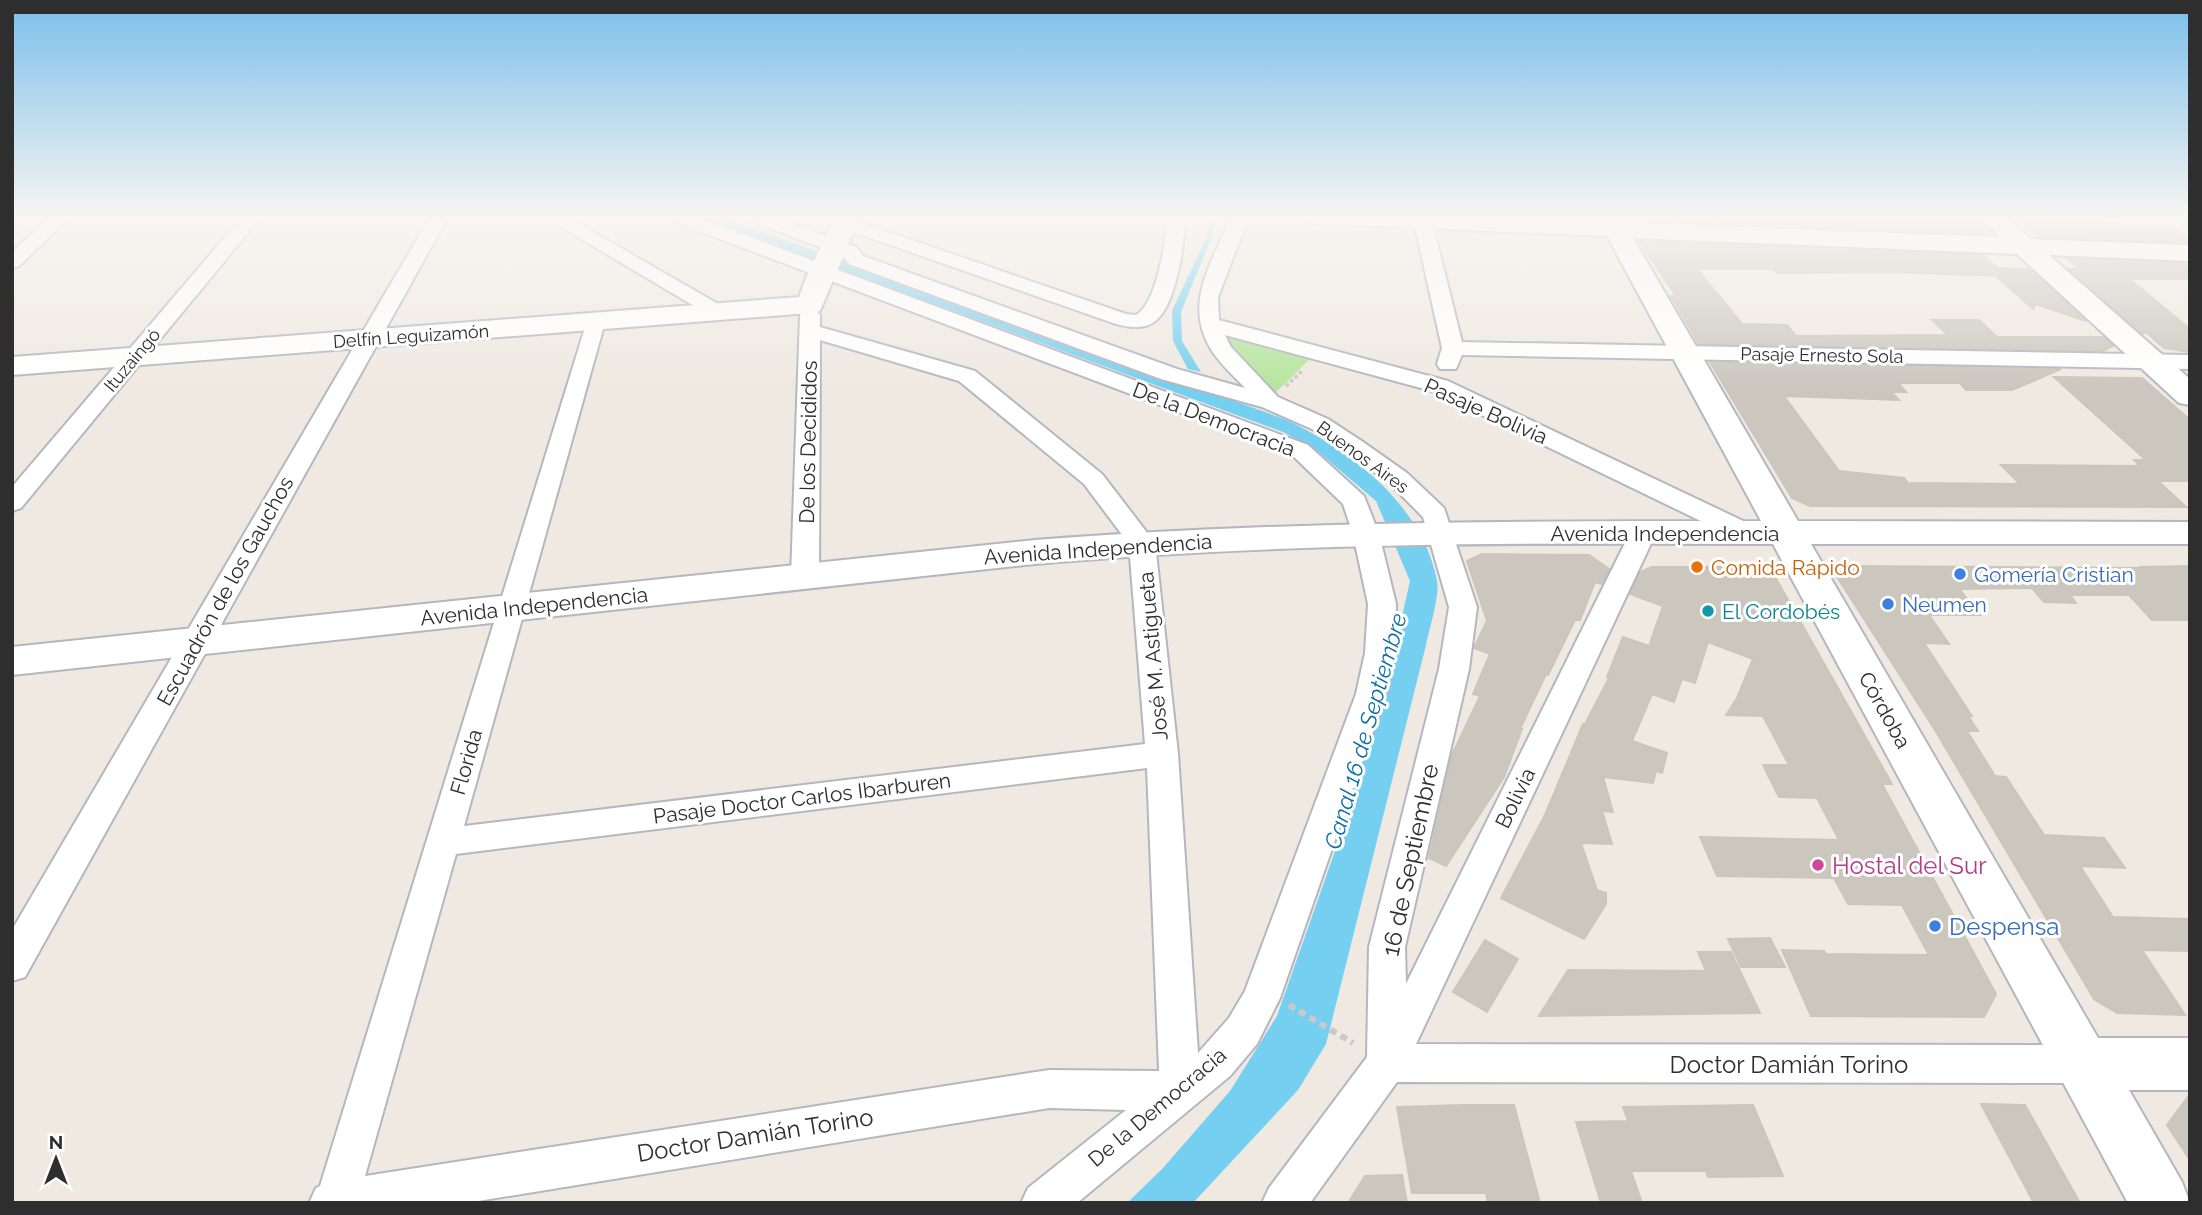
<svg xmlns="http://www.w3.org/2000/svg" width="2202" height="1215" font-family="Raleway,sans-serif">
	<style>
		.green { fill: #b6e59e }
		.water { fill: #75cff0 }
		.building { fill: #cbc7bf; stroke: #cbc5ba; stroke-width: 2 }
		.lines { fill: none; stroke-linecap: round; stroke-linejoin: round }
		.street-casing { stroke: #b4b7c1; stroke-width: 4 }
		.secondary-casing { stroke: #b4b7c1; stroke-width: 4 }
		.path-far1 { stroke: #c9c9c9; stroke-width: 3.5; stroke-dasharray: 3.5 2.5; stroke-linecap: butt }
		.path { stroke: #c9c9c9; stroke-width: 6; stroke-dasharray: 7 5; stroke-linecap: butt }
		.street { fill: #fff; fill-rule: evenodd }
		.secondary { fill: #fff; fill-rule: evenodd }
		.food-dot { fill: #e8710a; stroke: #fff; stroke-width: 2.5 }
		.shop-dot { fill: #3f7fe0; stroke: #fff; stroke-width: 2.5 }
		.culture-dot { fill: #0f9aa8; stroke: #fff; stroke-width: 2.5 }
		.hotel-dot { fill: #d1479c; stroke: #fff; stroke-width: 2.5 }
		.labels { text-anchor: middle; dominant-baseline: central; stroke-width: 6; stroke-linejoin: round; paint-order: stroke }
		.far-street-label { font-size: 18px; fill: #2e2e2e; stroke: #fff }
		.street-label { font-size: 21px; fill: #2e2e2e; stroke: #fff }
		.food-label { font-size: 21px; fill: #c56008; stroke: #fff; text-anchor: start }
		.shop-label { font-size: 21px; fill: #366cbe; stroke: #fff; text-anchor: start }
		.culture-label { font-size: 21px; fill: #0d838f; stroke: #fff; text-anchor: start }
		.water-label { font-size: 23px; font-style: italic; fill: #0d6fa3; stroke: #fff }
		.near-street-label { font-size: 24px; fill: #2e2e2e; stroke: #fff }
		.near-hotel-label { font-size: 24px; fill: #b23c85; stroke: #fff; text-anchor: start }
		.near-shop-label { font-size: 24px; fill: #366cbe; stroke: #fff; text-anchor: start }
	</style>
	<rect width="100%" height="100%" fill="#efe9e1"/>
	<!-- green -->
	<polygon class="green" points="1215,328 1314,355 1271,397"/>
	<!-- water -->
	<g class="water">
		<path d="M698,217H721L1287,420C1352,452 1422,504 1437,581C1440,596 1429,629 1426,645L1326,1044L1298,1090L1193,1203H1127L1163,1168L1230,1091L1277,1016L1346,820L1385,691L1410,581L1376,501L1315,449L1283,432Z"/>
		<polygon points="1209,223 1215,223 1213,234 1181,312 1182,341 1201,372 1188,369 1173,341 1172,311 1208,234"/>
	</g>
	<!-- building -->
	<g class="building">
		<polygon points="1625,217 1978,217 1989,229 1983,234"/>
		<polygon points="2017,218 2119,222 2129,229 2174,229 2190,242 2039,237"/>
		<polygon points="1639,241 1982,255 1998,268 2029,269 2086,321 2036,304 2033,309 1996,276 1892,272 1777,273 1773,269 1697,269 1742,324 1787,325 1796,336 1948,335 1932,320 1979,320 1997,337 2104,337 2113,346 2103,351 1699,344 1671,296 1676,296"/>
		<polygon points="2066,258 2190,264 2190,279 2129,279 2190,329 2190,352 2164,348 2146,332 2142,334 2069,269 2079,269"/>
		<polygon points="1710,362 2061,369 2012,390 1966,390 1960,383 1898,383 1906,392 1891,392 1899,400 1784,396 1839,471 1904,478 1908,483 2020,484 2001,465 2140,466 2134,460 2146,460 2054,377 2142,378 2190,420 2190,481 2158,481 2186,507 1810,506 1792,498"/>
		<polygon points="1482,554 1589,555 1609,569 1602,584 1595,582 1580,620 1575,620 1548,675 1546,674 1520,729 1522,729 1504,777 1446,866 1429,858 1451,757 1480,696 1473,694 1490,654 1474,648 1487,621 1467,561"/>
		<polygon points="1848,566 2141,568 2139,567 2190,566 2190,620 2152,620 2129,595 2070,595 2076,603 2044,602 2032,588 1959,589 1980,615 1929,615 1949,644 1924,643 1972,716 1968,716 1978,731 1967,731 1995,776 2006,777 2044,835 2104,838 2125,868 2080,866 2113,917 2190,919 2190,951 2142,950 2185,1015 2117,1013 2094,999 1935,730 1837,577"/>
		<polygon points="1652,567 1754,567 1774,575 1892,784 1882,784 1996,994 1984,1017 1811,1016 1782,950 1824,951 1826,954 1929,955 1902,905 1848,904 1834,878 1717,876 1700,837 1839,840 1817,798 1779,797 1763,765 1789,765 1763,716 1726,715 1737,698 1753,659 1708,642 1695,683 1682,679 1674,702 1652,694 1632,741 1667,753 1662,773 1656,771 1653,783 1603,777 1613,812 1602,811 1612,844 1581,843 1597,890 1606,893 1606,904 1584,939 1501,898 1545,815 1583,724 1585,724 1609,678 1607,677 1623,637 1649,646 1663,606 1630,594 1640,572"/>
		<polygon points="1770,938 1785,967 1741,967 1728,939"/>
		<polygon points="1485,940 1518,959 1487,1012 1453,992"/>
		<polygon points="1698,952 1731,952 1760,1013 1539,1016 1568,970 1706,971"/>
		<polygon points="2190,1094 2190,1160 2167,1125"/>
		<polygon points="1981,1104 2025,1105 2080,1203 2034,1203"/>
		<polygon points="1465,1105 1514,1105 1540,1203 1488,1203 1486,1193 1412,1193 1397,1107"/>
		<polygon points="1753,1105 1783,1176 1708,1177 1706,1171 1631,1171 1642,1203 1601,1203 1576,1122 1628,1121 1623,1107"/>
		<polygon points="1402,1175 1407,1203 1348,1203 1365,1176"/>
	</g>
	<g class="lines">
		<defs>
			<g id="street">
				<polygon points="50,217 70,217 19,266 12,268 12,252"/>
				<polygon points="242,217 261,217 21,508 12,511 12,487"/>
				<polygon points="430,217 448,217 25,977 12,981 12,930"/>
				<polygon points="544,217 567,217 725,308 728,312 725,316 711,316"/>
				<path d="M669,217H696L1308,445L1364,496L1379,534L1396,604L1395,653L1386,694L1280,998L1257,1044L1230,1076L1077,1203H1021L1028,1188L1126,1110L1049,1108L466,1203H309L316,1188L320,1186L588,318H602L605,322L464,826L1145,744L1129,544L1084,484L959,381L820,340L819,578L815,584L805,587L795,584L791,578L800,315L803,311H817L820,315V327L975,371L1102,474L1155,543L1178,754L1198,1053L1229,1018L1245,991L1356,694L1365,653L1368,604L1353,534L1343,504L1292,455L672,221ZM1147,768L1159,1071L1049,1070L365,1176L456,854Z"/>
				<path d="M747,217H774L856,247L863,256L1177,369L1245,388C1234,376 1221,365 1212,351C1182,304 1212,263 1231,217H1249L1218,297L1219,320L1448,381L1758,528L1762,534L1758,540L1749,542L1740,540L1432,391L1225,335L1231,347L1278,397L1328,419L1363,442L1407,473L1444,508L1477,607L1469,669L1405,947L1406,984L1630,533L1634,527L1643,525L1652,527L1656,533L1416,1044L2083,1045L2097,1051L2103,1064L2097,1077L2083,1083L1397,1082L1310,1203H1262L1269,1188L1367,1057L1369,947L1439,669L1449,607L1423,517L1389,483L1347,452L1312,429L1262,407L1161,379L849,264L842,255L750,221Z"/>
				<path d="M1167,217H1185C1185,243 1176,307 1154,322C1143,330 1128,327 1116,324L839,227L836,223L839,219H851L1126,314L1136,315C1157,303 1166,241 1167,217Z"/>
				<polygon points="1419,217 1429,218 1432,222 1462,342 2190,355 2190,369 1462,355 1456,369 1440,369 1437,364 1442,348 1414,222"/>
			</g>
			<g id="secondary">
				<polygon points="835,217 860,217 820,311 810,313 12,375 12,357 799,297 808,273"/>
				<path d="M1306,217H1512L1599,221L1597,217H1622L1624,222L2000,237L1980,217H2007L2031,239L2190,245V261L2049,255L2190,379V405L2179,403L2017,254L1633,238L1798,521L2190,522V544H1811L2098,1038H2190V1090H2129L2182,1182L2190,1203H2128L1773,544C1527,543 1281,542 1035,564L12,675V647L1035,540C1277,521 1519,521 1761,521L1607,236L1318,224L1309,222Z"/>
			</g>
		</defs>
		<!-- street casing -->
		<use href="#street" class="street-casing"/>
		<!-- secondary casing -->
		<use href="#secondary" class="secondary-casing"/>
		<!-- path-far1 -->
		<polyline class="path-far1" points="1286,386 1302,371"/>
		<!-- path -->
		<polyline class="path" points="1289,1005 1353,1043"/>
		<!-- street -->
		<use href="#street" class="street"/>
		<!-- secondary -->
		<use href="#secondary" class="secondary"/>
	</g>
	<!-- sky -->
	<linearGradient id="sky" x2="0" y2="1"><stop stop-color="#7abfeb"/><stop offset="0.56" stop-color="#f8f5f2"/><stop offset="1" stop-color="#f8f5f2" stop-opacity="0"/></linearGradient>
	<rect width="2202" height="388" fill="url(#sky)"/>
	<!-- markers -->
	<circle class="food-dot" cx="1697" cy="567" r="7"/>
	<g class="shop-dot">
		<circle cx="1960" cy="574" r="7"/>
		<circle cx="1888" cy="604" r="7"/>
		<circle cx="1935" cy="926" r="7"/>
	</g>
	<circle class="culture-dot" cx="1708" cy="611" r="7"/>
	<circle class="hotel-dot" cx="1818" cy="865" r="7"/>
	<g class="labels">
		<!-- far-street labels -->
		<g class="far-street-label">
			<text transform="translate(411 336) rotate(-4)">Delfín Leguizamón</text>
			<text transform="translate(1822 355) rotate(1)">Pasaje Ernesto Sola</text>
			<text transform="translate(132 360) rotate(-50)">Ituzaingó</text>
			<text transform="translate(1363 457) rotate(36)">Buenos Aires</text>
		</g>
		<!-- street labels -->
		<g class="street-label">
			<text transform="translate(1486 411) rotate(24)">Pasaje Bolivia</text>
			<text transform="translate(1214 419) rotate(21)">De la Democracia</text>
			<text transform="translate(808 442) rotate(-89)">De los Decididos</text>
			<text x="1665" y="533">Avenida Independencia</text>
			<text transform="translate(1098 549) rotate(-4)">Avenida Independencia</text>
			<text transform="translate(225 591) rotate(-61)">Escuadrón de los Gauchos</text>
			<text transform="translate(534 606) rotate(-6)">Avenida Independencia</text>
			<text transform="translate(1153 656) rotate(-95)">José M. Astigueta</text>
			<text transform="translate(1885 710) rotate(61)">Córdoba</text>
			<text transform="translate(466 762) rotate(-74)">Florida</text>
			<text transform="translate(802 798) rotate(-7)">Pasaje Doctor Carlos Ibarburen</text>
			<text transform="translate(1515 798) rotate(-64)">Bolivia</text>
			<text transform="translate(1157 1107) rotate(-40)">De la Democracia</text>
		</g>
		<!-- food labels -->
		<g class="food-label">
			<text x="1711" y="567">Comida Rápido</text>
		</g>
		<!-- shop labels -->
		<g class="shop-label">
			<text x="1974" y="574">Gomería Cristian</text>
			<text x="1902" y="604">Neumen</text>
		</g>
		<!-- culture labels -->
		<g class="culture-label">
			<text x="1722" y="611">El Cordobés</text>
		</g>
		<!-- water labels -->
		<g class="water-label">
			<text transform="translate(1365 731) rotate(-74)">Canal 16 de Septiembre</text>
		</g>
		<!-- near-street labels -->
		<g class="near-street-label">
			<text transform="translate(1410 860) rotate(-78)">16 de Septiembre</text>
			<text x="1789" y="1064">Doctor Damián Torino</text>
			<text transform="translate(755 1135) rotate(-9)">Doctor Damián Torino</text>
		</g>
		<!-- near-hotel labels -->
		<g class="near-hotel-label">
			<text x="1832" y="865">Hostal del Sur</text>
		</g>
		<!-- near-shop labels -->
		<g class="near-shop-label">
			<text x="1949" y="926">Despensa</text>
		</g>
	</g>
	<!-- border -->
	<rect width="2202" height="1215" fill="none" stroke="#2e2e2e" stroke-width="28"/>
	<!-- north arrow -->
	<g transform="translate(56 1159)" stroke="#ffffff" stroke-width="5" paint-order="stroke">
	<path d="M0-5L12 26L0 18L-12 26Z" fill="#2e2e2e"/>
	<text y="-10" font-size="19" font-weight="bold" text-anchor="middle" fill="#2e2e2e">N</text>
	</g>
</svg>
